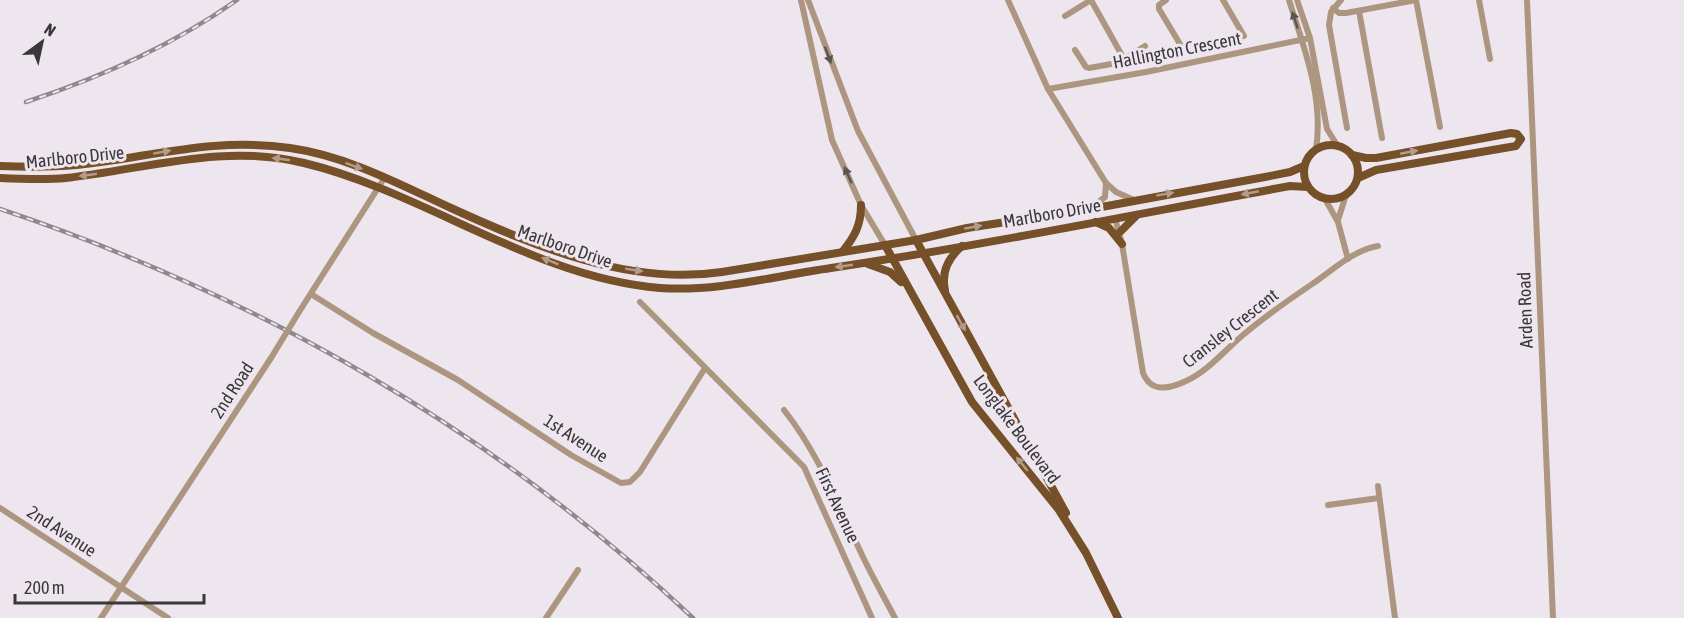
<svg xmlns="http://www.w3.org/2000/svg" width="1684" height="618" font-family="'Asap Condensed',sans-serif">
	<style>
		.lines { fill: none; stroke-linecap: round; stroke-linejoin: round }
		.minor { stroke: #ac9680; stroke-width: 6 }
		.major { stroke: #765028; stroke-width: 8 }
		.rail-casing { stroke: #8f898f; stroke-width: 4.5 }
		.rail { stroke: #eee6ee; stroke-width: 2; stroke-dasharray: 7; stroke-linecap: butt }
		.minor-bridge { stroke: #ac9680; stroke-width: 6 }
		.oneway { fill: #5c544f }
		.oneway2 { fill: #b29b8b }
		.labels { text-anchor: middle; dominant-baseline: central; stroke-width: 6; stroke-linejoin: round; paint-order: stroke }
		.street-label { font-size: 18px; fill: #3a373a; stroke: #eee6ee }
	</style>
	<rect width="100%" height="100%" fill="#eee6ee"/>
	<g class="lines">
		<!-- minor -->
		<g class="minor">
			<polyline points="801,0 832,140 861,205 885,245"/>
			<polyline points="808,0 858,131 916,240"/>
			<polyline points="1008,0 1048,89 1106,183 1116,192 1134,200"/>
			<polyline points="1091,0 1124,59"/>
			<polyline points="1166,0 1159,5 1159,9 1183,49"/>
			<polyline points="1223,0 1244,36"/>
			<path d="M1289,0C1304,48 1324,98 1316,149"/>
			<polyline points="1297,0 1310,38 1327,129 1337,145"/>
			<polyline points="1341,0 1331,12 1329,25 1347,128"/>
			<polyline points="1416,0 1440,127"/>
			<polyline points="1479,0 1490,59"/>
			<polyline points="1527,0 1553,618"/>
			<polyline points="1333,8 1339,13 1346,13 1416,0"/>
			<polyline points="1359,11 1382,138"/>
			<polyline points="1065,16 1091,0"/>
			<polyline points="1075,50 1086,67 1089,68 1117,63 1145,46"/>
			<polyline points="1048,89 1146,72 1310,38"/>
			<polyline points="1325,199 1338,222 1348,259"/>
			<polyline points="1092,207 1105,197 1106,183"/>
			<path d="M1115,218L1122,244L1143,373C1151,393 1169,389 1186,381C1208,371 1225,350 1243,335C1266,315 1293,297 1318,280C1336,267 1355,250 1378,246"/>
			<polyline points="1338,220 1346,195"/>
			<polyline points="311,294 373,333 458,380 571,455 621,483 630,482 640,472 705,368"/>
			<polyline points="640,302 804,467 872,618"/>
			<polyline points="299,312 385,177"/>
			<path d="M784,410C819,454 839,507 863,557C873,578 884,597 895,618"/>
			<polyline points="1378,486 1395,618"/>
			<polyline points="1328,505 1379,498"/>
			<polyline points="0,508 168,618"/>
			<polyline points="101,618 271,358"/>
			<polyline points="546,618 578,570"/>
		</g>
		<!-- major -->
		<g class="major">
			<circle cx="1331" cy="172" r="27"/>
			<polyline points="1352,155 1366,158 1376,158 1511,133 1517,134 1521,139 1516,146 1376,170 1358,178"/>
			<path d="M0,166C25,167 52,167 77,165C152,157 213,137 290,148C347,156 399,184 451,208C534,246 628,286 722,272L916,240L967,228L1096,208L1265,177L1290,172L1304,166"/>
			<path d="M0,178C22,179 44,180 66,178C146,169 224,143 304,163C425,192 534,278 660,288C718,292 774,276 831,268C985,245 1137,214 1290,186L1308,187"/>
			<polyline points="1096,222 1109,228 1122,244"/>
			<polyline points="1120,232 1137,215"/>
			<polyline points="916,240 1066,513"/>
			<polyline points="885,245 972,402 1059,510 1086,553 1118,618"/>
			<path d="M843,251C855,236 861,225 861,205"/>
			<polyline points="868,264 890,272 901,282"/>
			<path d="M945,290C941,272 949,257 962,246"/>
		</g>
		<defs>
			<g id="rail">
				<path d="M26,102C102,77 172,46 237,0"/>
				<path d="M0,209C257,295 496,432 693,618"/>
			</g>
		</defs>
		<!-- rail casing -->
		<use href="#rail" class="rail-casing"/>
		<!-- rail -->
		<use href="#rail" class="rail"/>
		<!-- minor-bridge -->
		<polyline class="minor-bridge" points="271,358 299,312"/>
	</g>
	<!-- one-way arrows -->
	<defs><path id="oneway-solid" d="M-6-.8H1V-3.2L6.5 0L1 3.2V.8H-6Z" transform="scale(1.5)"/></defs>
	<g class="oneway">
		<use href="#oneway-solid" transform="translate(1295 20) rotate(-108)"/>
		<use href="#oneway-solid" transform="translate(828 55) rotate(70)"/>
		<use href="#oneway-solid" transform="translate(848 175) rotate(-114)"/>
	</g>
	<g class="oneway2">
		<use href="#oneway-solid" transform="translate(162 152) rotate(-10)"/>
		<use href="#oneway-solid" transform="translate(1409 152) rotate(-11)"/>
		<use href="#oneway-solid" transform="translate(281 159) rotate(-172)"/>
		<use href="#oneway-solid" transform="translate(354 166) rotate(20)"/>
		<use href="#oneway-solid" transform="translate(88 175) rotate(172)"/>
		<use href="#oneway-solid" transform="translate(1250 193) rotate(169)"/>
		<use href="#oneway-solid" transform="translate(1165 194) rotate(-10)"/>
		<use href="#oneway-solid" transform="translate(973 227) rotate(-10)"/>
		<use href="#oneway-solid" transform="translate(550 261) rotate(-158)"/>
		<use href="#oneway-solid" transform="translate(844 266) rotate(172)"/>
		<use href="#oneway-solid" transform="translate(634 270) rotate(9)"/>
		<use href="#oneway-solid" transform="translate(961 323) rotate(61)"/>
		<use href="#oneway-solid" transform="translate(1022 464) rotate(-129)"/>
	</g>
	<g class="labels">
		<!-- street labels -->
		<g class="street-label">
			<text transform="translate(1177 50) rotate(-11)">Hallington Crescent</text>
			<text transform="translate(75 157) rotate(-6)">Marlboro Drive</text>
			<text transform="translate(1052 213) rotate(-10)">Marlboro Drive</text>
			<text transform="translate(565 246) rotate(19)">Marlboro Drive</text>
			<text transform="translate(1525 310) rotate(-92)">Arden Road</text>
			<text transform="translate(1230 328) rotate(-38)">Cransley Crescent</text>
			<text transform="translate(232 390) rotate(-57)">2nd Road</text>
			<text transform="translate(1017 429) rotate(53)">Longlake Boulevard</text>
			<text transform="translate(576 438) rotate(33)">1st Avenue</text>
			<text transform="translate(838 505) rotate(65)">First Avenue</text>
			<text transform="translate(62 531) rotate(33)">2nd Avenue</text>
		</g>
	</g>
	<!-- north arrow -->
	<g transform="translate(42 42) rotate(33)" stroke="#eee6ee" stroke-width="4.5" paint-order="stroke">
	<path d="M0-4.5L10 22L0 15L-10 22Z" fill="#3a373a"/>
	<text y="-9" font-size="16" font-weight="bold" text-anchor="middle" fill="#3a373a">N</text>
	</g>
	<!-- scale -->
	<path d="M15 594v9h189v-9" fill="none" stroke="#3a373a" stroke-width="3"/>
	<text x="24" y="594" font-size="18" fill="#3a373a" stroke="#eee6ee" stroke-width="4.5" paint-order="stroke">200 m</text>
</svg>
